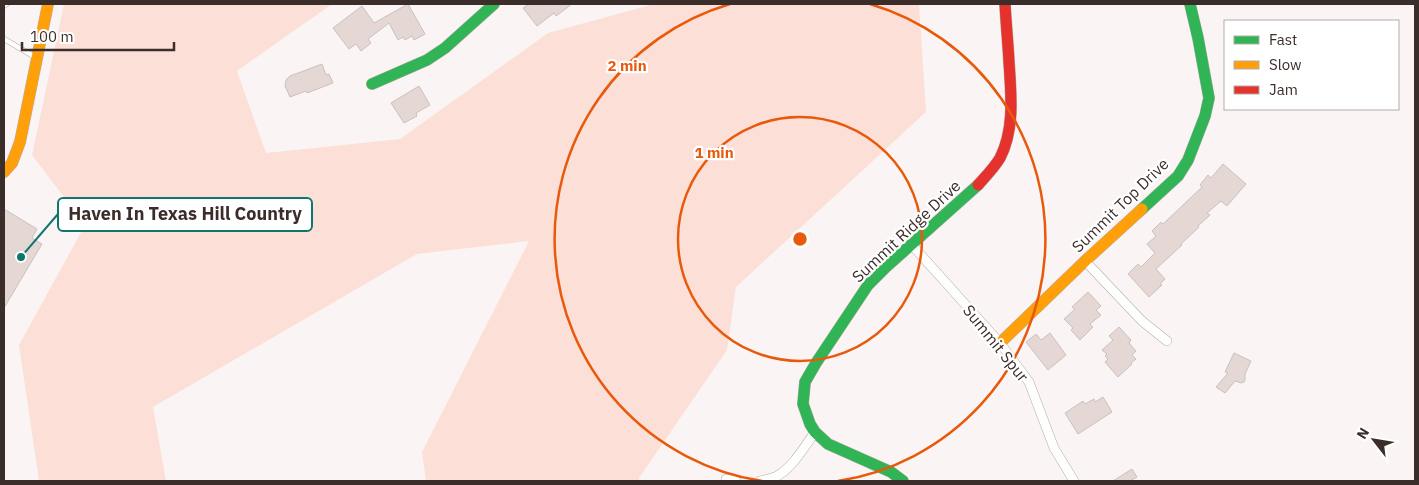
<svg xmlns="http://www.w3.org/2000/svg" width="1419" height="485" font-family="'IBM Plex Sans',sans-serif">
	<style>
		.green { fill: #fce0d7 }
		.building { fill: #e4d7d4; stroke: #cac1bf }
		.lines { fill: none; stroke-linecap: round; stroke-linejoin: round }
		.lane-casing { stroke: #b6aeab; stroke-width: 5.5 }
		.street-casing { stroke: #b6aeab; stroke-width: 10 }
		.fast-casing { stroke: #b6aeab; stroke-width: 12 }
		.slow-casing { stroke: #b6aeab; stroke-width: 12 }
		.jam-casing { stroke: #b6aeab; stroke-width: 12 }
		.lane { stroke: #fefefd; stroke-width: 4.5 }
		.street { stroke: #fefefd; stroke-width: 9 }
		.fast { stroke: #30b455; stroke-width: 11 }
		.slow { stroke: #ff9f0a; stroke-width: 11 }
		.jam { stroke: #e5322d; stroke-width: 11 }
		.ring { fill: none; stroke: #e8590c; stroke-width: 2.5 }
		.labels { text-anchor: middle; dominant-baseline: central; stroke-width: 4.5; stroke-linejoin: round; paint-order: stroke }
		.street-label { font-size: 16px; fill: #3b2d29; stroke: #fff }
		.centre { fill: #e8590c; stroke: #fff; stroke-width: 2.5 }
		.ring-label { font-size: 15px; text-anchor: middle; font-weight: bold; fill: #e8590c; stroke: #fff; stroke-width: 4.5; stroke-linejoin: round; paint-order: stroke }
		.leader { fill: none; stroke: #0f766e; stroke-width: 2 }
		.callout-dot { fill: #0f766e; stroke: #fff; stroke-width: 2 }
		.callout { fill: #fff; stroke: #0f766e; stroke-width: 2 }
		.callout-label { font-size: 18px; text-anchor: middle; font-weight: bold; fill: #3b2d29 }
	</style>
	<rect width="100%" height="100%" fill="#faf5f4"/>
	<!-- green -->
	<polygon class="green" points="64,4 332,4 237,71 266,153 400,139 548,33 654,4 919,4 926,112 736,287 727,350 639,478 639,481 426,481 422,452 529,241 417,254 153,407 166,481 39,481 19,345 85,225 32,155"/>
	<!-- building -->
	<g class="building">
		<polygon points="408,4 425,34 414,40 412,36 405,40 403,37 398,40 389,23 368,39 371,43 361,51 356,44 349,49 333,28 362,6 374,23"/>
		<polygon points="529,4 572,4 556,16 554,13 537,26 523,8"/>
		<polygon points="322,64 326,75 329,74 333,83 307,93 306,91 290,97 285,86 286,80 290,76"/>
		<polygon points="419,86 430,105 416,113 417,116 404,123 391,103"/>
		<polygon points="1223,164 1246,184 1227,206 1221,201 1207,213 1210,215 1198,226 1199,227 1181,244 1182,245 1156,269 1165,279 1160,284 1162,285 1149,297 1128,274 1138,264 1141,267 1155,253 1147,244 1156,236 1152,231 1161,222 1163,224 1202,187 1200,185 1208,175 1211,178"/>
		<polygon points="4,209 37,229 32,238 42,244 4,308"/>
		<polygon points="1088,292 1101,306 1096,310 1101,315 1090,324 1093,327 1080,340 1071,330 1073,328 1064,319 1075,309 1072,307"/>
		<polygon points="1119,327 1131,340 1129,343 1136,351 1132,355 1136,359 1131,363 1132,364 1118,377 1105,362 1108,359 1105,356 1107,354 1102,350 1113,340 1109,336"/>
		<polygon points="1050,333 1066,355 1048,370 1026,342 1036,334 1041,340"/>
		<polygon points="1234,353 1251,361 1245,374 1245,380 1244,382 1241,383 1235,381 1225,393 1216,387 1228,373 1225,372"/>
		<polygon points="1103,397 1112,412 1078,434 1065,413 1083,401 1085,404 1094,399 1095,402"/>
		<polygon points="1132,469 1137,477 1130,481 1113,481"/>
	</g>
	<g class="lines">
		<defs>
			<g id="lane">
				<polyline points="4,6 7,4"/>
				<polyline points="4,39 35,57"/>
			</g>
			<g id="street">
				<polyline points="911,244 1000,343 1029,382 1054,448 1074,481"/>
				<polyline points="1085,261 1142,321 1167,341"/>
				<polyline points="726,479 736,481"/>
				<path d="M760,481C765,480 770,479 775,477C791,470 805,446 815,432"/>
			</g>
			<g id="fast">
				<polyline points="372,84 427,60 445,48 494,4"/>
				<polyline points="1142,209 1178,176 1188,160 1205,116 1209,98 1198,38 1190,4"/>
				<polyline points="903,481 891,472 828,444 815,432 810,424 803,404 805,382 816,363 868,285 885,268 978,185"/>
			</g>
			<g id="slow">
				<polyline points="4,172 12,163 20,142 48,4"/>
				<polyline points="1000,343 1085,261 1142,209"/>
			</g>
			<path id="jam" d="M978,185C986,176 994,168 1000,158C1015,129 1011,94 1009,62C1008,43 1006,23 1005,4"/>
		</defs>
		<!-- lane casing -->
		<use href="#lane" class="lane-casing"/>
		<!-- street casing -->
		<use href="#street" class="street-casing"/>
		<!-- fast casing -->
		<use href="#fast" class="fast-casing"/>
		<!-- slow casing -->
		<use href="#slow" class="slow-casing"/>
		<!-- jam casing -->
		<use href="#jam" class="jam-casing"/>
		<!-- lane -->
		<use href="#lane" class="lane"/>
		<!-- street -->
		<use href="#street" class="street"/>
		<!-- fast -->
		<use href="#fast" class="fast"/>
		<!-- slow -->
		<use href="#slow" class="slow"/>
		<!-- jam -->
		<use href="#jam" class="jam"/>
	</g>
	<!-- distance rings -->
	<g class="ring">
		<circle cx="800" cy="239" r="122"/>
		<path d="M762 481A245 245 0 0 1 730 4M870 4A245 245 0 0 1 838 481"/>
	</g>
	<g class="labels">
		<!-- street labels -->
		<g class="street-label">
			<text transform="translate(1120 205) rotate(-44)">Summit Top Drive</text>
			<text transform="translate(906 231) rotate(-43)">Summit Ridge Drive</text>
			<text transform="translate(996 343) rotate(51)">Summit Spur</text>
		</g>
	</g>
	<circle cx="800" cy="239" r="8" class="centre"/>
	<g class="ring-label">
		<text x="627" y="71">2 min</text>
		<text x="714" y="158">1 min</text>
	</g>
	<!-- callouts -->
	<path class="leader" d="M21 257L58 214"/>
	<circle class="callout-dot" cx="21" cy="257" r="5"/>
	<rect class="callout" x="58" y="198" width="254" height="33" rx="5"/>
	<g class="callout-label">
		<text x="185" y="220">Haven In Texas Hill Country</text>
	</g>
	<!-- border -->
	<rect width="1419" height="485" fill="none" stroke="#3b2d29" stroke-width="10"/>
	<!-- legend -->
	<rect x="1224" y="20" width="175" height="90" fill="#ffffff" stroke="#b1aba9"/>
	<rect x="1234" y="36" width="25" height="8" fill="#30b455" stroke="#b1aba9"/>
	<text x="1269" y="45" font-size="15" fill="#3b2d29">Fast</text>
	<rect x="1234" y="61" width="25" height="8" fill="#ff9f0a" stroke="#b1aba9"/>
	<text x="1269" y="70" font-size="15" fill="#3b2d29">Slow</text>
	<rect x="1234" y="86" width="25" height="8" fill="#e5322d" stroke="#b1aba9"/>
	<text x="1269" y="95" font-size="15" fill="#3b2d29">Jam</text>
	<!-- north arrow -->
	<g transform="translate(1374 440) rotate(301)" stroke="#ffffff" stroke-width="4" paint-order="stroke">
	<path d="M0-4L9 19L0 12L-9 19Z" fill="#3b2d29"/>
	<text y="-8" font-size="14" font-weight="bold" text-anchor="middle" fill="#3b2d29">N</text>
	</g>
	<!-- scale -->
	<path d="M22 42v8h152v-8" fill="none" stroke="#3b2d29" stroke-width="2.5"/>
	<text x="30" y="42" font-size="15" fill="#3b2d29" stroke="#ffffff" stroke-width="4" paint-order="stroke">100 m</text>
</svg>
